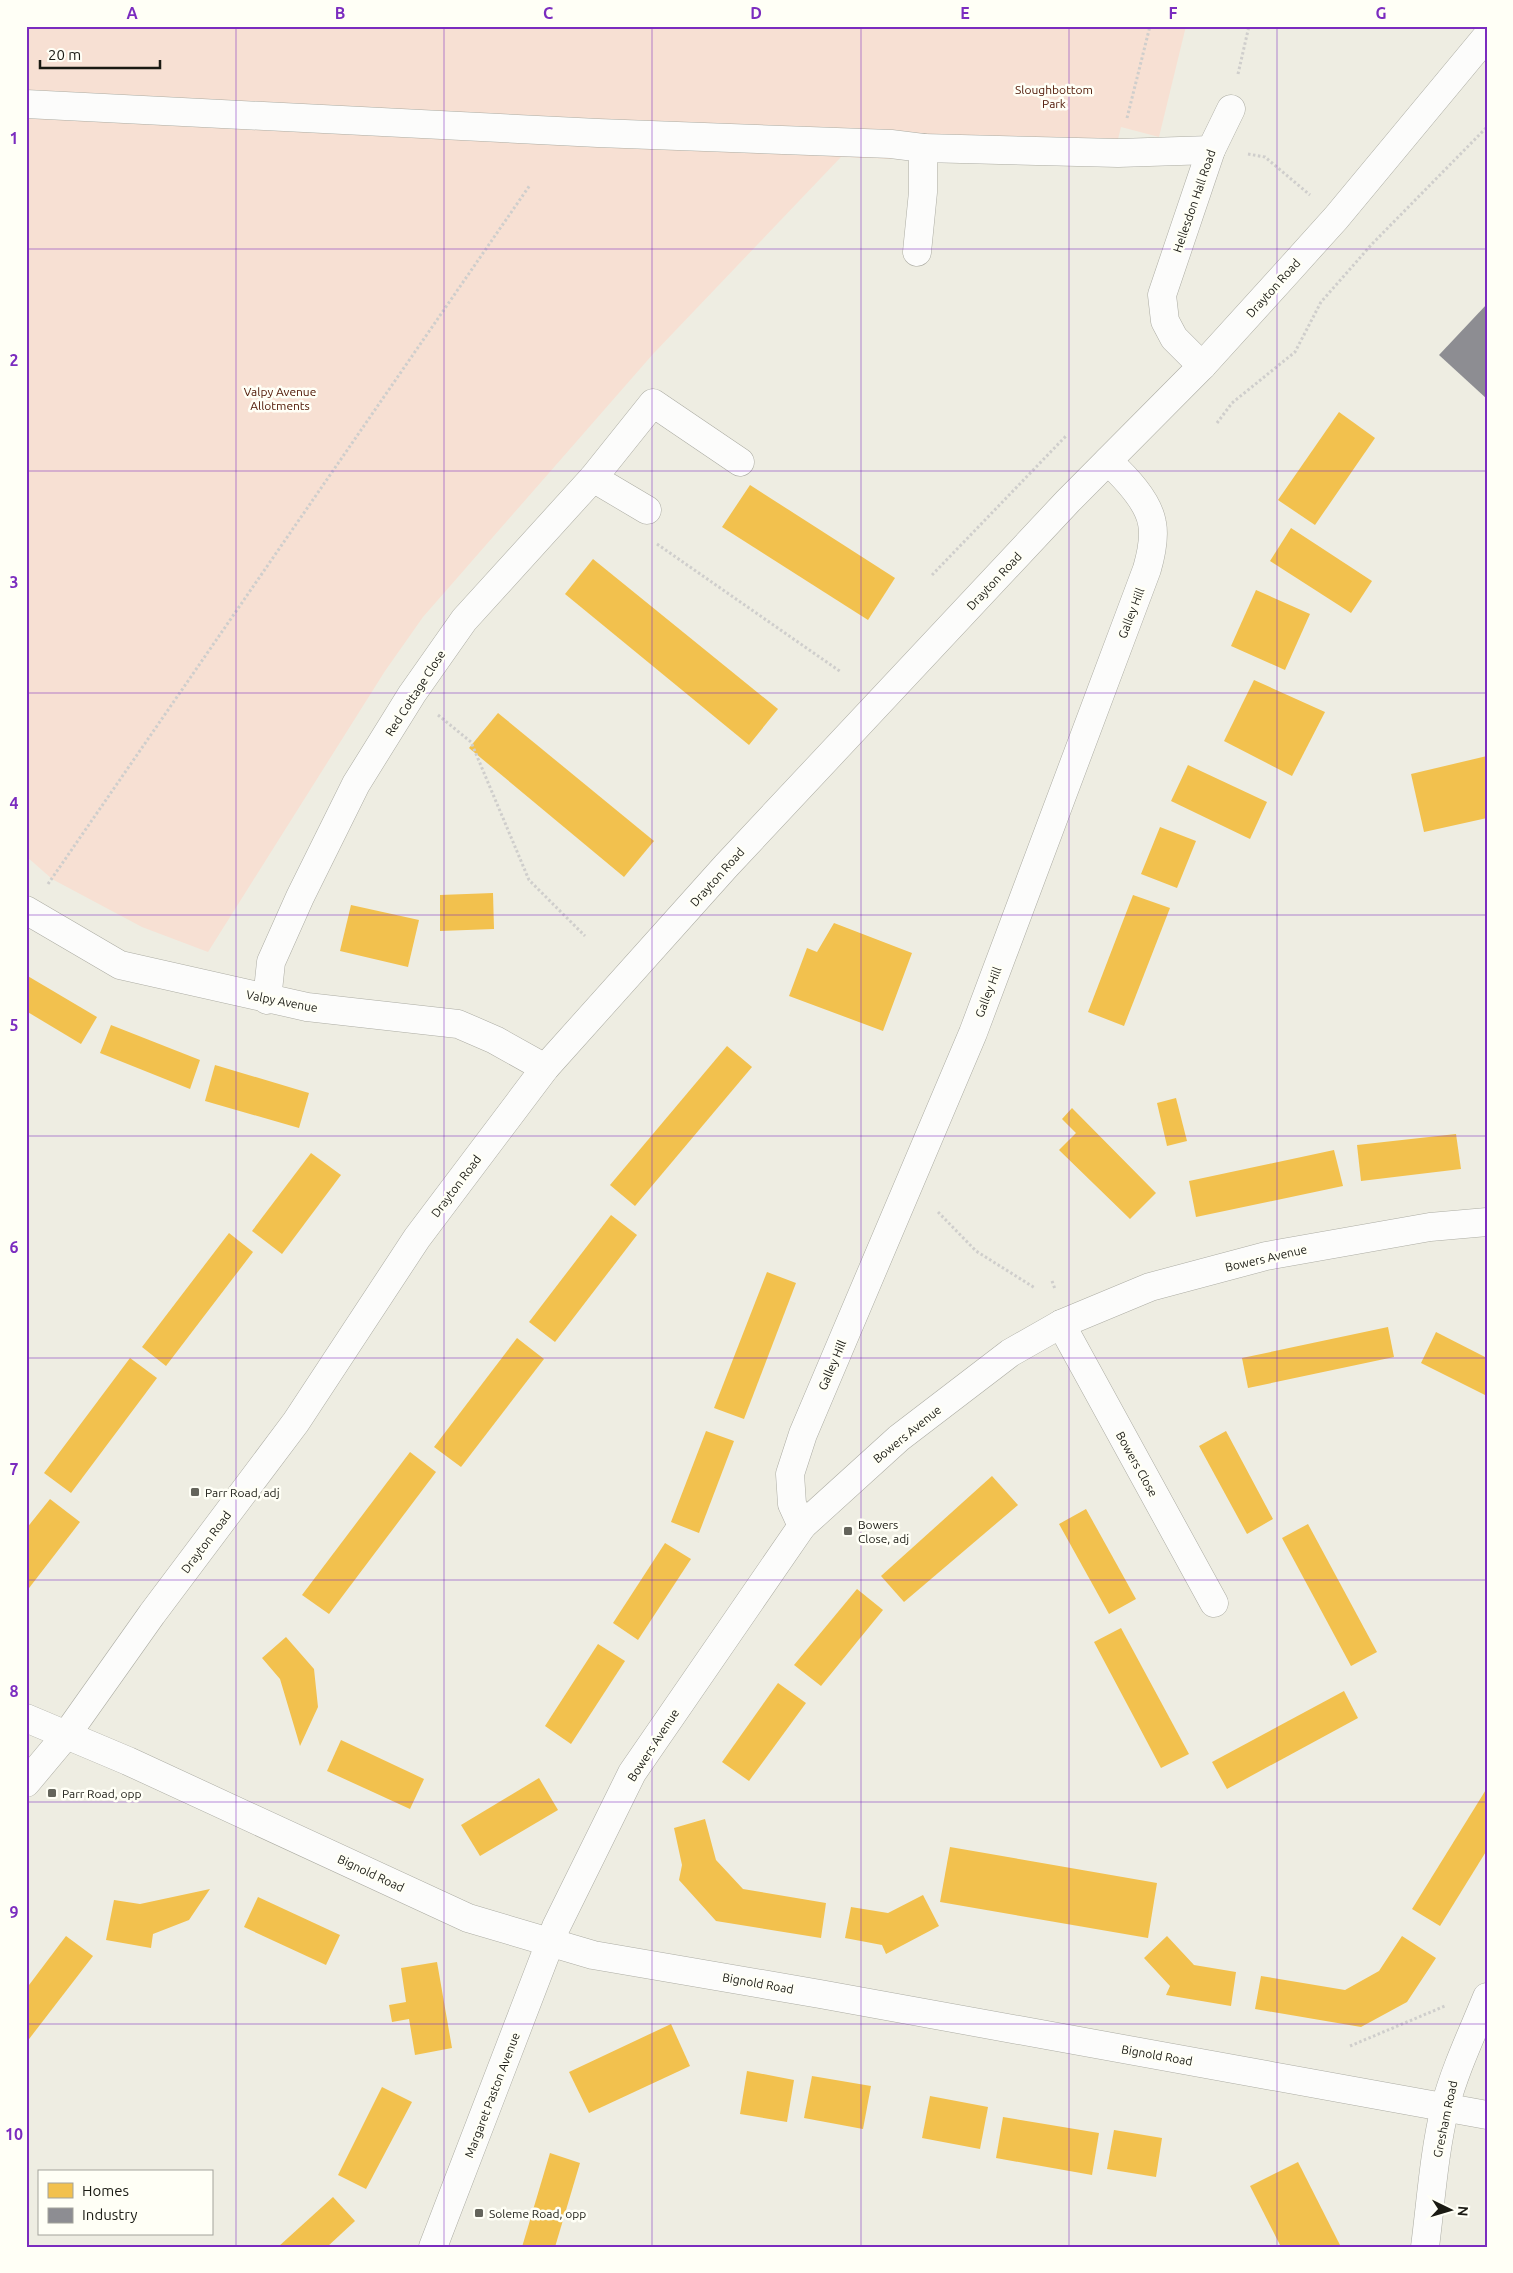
<svg xmlns="http://www.w3.org/2000/svg" width="1513" height="2273" font-family="Ubuntu,sans-serif">
	<style>
		.green { fill: #f7e0d3 }
		.homes { fill: #f2c14e }
		.industry { fill: #8d8d92 }
		.lines { fill: none; stroke-linecap: round; stroke-linejoin: round }
		.minor-casing { stroke: #acaca3; stroke-width: 29 }
		.major-casing { stroke: #acaca3; stroke-width: 29 }
		.path { stroke: #cfcecc; stroke-width: 3; stroke-dasharray: 2.5 2.5; stroke-linecap: butt }
		.minor { stroke: #fcfcfb; stroke-width: 28 }
		.major { stroke: #fcfcfb; stroke-width: 28 }
		.grid { fill: none; stroke: #7b2cbf; stroke-width: 1; stroke-opacity: 0.55 }
		.poi-dot { fill: #64645b; stroke: #fffff6; stroke-width: 2 }
		.labels { text-anchor: middle; dominant-baseline: central; stroke-width: 5; stroke-linejoin: round; paint-order: stroke }
		.park-label { font-size: 12px; fill: #4c1300; stroke: #fffff6 }
		.street-label { font-size: 12px; fill: #1a1a13; stroke: #fffff6 }
		.poi-label { font-size: 12px; fill: #1a1a13; stroke: #fffff6; text-anchor: start }
		.neatline { fill: none; stroke: #7b2cbf; stroke-width: 2 }
		.grid-label { font-size: 16px; text-anchor: middle; font-weight: bold; fill: #7b2cbf }
	</style>
	<rect width="100%" height="100%" fill="#eeede2"/>
	<!-- green -->
	<polygon class="green" points="26,26 1186,26 1159,137 1121,127 1111,167 841,157 653,354 423,617 385,671 208,952 142,927 52,879 26,856"/>
	<!-- homes -->
	<g class="homes">
		<polygon points="1339,412 1375,438 1315,525 1278,500"/>
		<polygon points="750,485 895,578 868,620 722,527"/>
		<polygon points="1291,528 1372,581 1351,613 1270,561"/>
		<polygon points="593,559 778,709 749,745 565,594"/>
		<polygon points="1256,590 1310,614 1285,670 1231,646"/>
		<polygon points="1254,680 1325,712 1292,776 1224,741"/>
		<polygon points="498,713 654,841 624,877 469,748"/>
		<polygon points="1487,756 1487,818 1424,832 1411,774"/>
		<polygon points="1188,765 1267,802 1250,839 1171,801"/>
		<polygon points="1160,827 1196,841 1177,888 1141,874"/>
		<polygon points="493,893 494,929 440,931 440,895"/>
		<polygon points="1133,895 1170,908 1124,1026 1088,1012"/>
		<polygon points="351,905 419,920 408,967 340,951"/>
		<polygon points="834,923 912,953 883,1031 789,996 807,948 817,952"/>
		<polygon points="26,975 97,1017 81,1044 26,1011"/>
		<polygon points="111,1025 200,1060 190,1089 100,1053"/>
		<polygon points="727,1046 752,1067 635,1206 610,1185"/>
		<polygon points="215,1065 309,1093 299,1128 205,1101"/>
		<polygon points="1176,1098 1187,1141 1167,1146 1157,1103"/>
		<polygon points="1072,1108 1156,1193 1130,1219 1059,1150 1076,1133 1062,1119"/>
		<polygon points="1456,1134 1461,1169 1361,1181 1357,1145"/>
		<polygon points="1334,1150 1343,1186 1196,1217 1189,1181"/>
		<polygon points="311,1153 341,1175 282,1254 252,1231"/>
		<polygon points="611,1215 637,1235 555,1342 529,1322"/>
		<polygon points="229,1233 253,1252 166,1366 142,1347"/>
		<polygon points="767,1272 796,1283 744,1419 714,1408"/>
		<polygon points="1388,1327 1394,1357 1248,1388 1242,1358"/>
		<polygon points="1436,1332 1487,1358 1487,1396 1421,1363"/>
		<polygon points="517,1338 544,1359 461,1467 434,1447"/>
		<polygon points="130,1358 157,1378 71,1493 44,1473"/>
		<polygon points="706,1431 734,1441 699,1533 671,1522"/>
		<polygon points="1226,1431 1273,1519 1247,1534 1199,1446"/>
		<polygon points="410,1452 436,1472 329,1614 302,1595"/>
		<polygon points="992,1476 1018,1505 904,1602 881,1576"/>
		<polygon points="50,1499 80,1522 26,1592 26,1529"/>
		<polygon points="1086,1509 1136,1599 1109,1614 1059,1524"/>
		<polygon points="1308,1524 1377,1652 1351,1666 1282,1538"/>
		<polygon points="665,1543 691,1559 638,1640 613,1623"/>
		<polygon points="857,1589 883,1610 821,1686 794,1665"/>
		<polygon points="1121,1628 1189,1754 1161,1768 1094,1642"/>
		<polygon points="286,1637 314,1669 318,1707 300,1746 280,1679 262,1658"/>
		<polygon points="598,1644 625,1661 571,1744 545,1726"/>
		<polygon points="778,1683 806,1703 749,1781 722,1762"/>
		<polygon points="1344,1691 1358,1718 1227,1789 1212,1762"/>
		<polygon points="341,1740 424,1779 410,1809 327,1771"/>
		<polygon points="539,1778 558,1810 480,1856 461,1825"/>
		<polygon points="1487,1788 1487,1850 1440,1926 1412,1909"/>
		<polygon points="705,1819 716,1860 743,1889 826,1903 821,1938 716,1921 679,1880 682,1865 674,1828"/>
		<polygon points="950,1847 1157,1883 1148,1938 940,1902"/>
		<polygon points="210,1889 189,1920 153,1934 151,1948 106,1940 114,1900 140,1904"/>
		<polygon points="923,1895 939,1926 886,1954 882,1945 845,1938 851,1907 888,1913"/>
		<polygon points="258,1897 340,1935 326,1965 244,1927"/>
		<polygon points="66,1936 93,1956 26,2043 26,1989"/>
		<polygon points="1167,1936 1194,1965 1236,1972 1231,2006 1166,1995 1170,1986 1144,1958"/>
		<polygon points="1402,1936 1436,1958 1407,2002 1361,2027 1255,2009 1261,1976 1345,1990 1379,1971"/>
		<polygon points="437,1962 452,2048 415,2055 409,2019 392,2022 389,2005 406,2002 401,1968"/>
		<polygon points="671,2024 690,2066 589,2113 569,2072"/>
		<polygon points="747,2071 794,2080 787,2122 740,2114"/>
		<polygon points="812,2076 871,2086 863,2129 804,2118"/>
		<polygon points="382,2087 412,2102 366,2189 338,2175"/>
		<polygon points="930,2096 988,2107 980,2149 922,2138"/>
		<polygon points="1003,2117 1099,2133 1092,2175 996,2158"/>
		<polygon points="1114,2130 1162,2138 1156,2177 1107,2169"/>
		<polygon points="550,2153 580,2163 555,2247 522,2247"/>
		<polygon points="1298,2162 1341,2247 1281,2247 1250,2186"/>
		<polygon points="333,2197 355,2221 327,2247 278,2247"/>
	</g>
	<!-- industry -->
	<polygon class="industry" points="1487,304 1487,399 1439,355"/>
	<g class="lines">
		<defs>
			<g id="minor">
				<polyline points="26,104 598,133 891,144 923,148"/>
				<polyline points="917,252 923,192 923,148 1118,153 1211,150"/>
				<polyline points="1202,366 1174,338 1165,321 1162,295 1211,150 1231,109"/>
				<polyline points="593,478 653,403 740,462"/>
				<polyline points="26,910 120,965 307,1007 458,1024 495,1040 545,1068"/>
				<polyline points="267,1000 271,962 300,897 356,784 412,694 464,620 593,478 647,510"/>
				<polyline points="1061,1324 1214,1603"/>
				<path d="M802,1526L792,1504L790,1474L803,1434L973,1033L1147,569C1151,555 1155,538 1152,523C1148,500 1125,477 1108,461"/>
				<polyline points="26,1718 128,1761 468,1918 593,1955 820,1994 1487,2115"/>
				<polyline points="433,2247 556,1927 632,1773 802,1526 899,1438 1010,1353 1061,1324 1150,1287 1266,1256 1430,1227 1487,1222"/>
				<path d="M1425,2247C1431,2200 1434,2153 1445,2107C1455,2069 1472,2034 1487,1997"/>
			</g>
			<polyline id="major" points="26,1783 67,1734 152,1614 296,1422 417,1238 545,1068 726,866 1068,501 1202,366 1290,269 1336,218 1487,36"/>
		</defs>
		<!-- minor casing -->
		<use href="#minor" class="minor-casing"/>
		<!-- major casing -->
		<use href="#major" class="major-casing"/>
		<!-- path -->
		<g class="path">
			<polyline points="1238,74 1249,26"/>
			<polyline points="1127,118 1150,26"/>
			<polyline points="1248,154 1265,157 1310,195"/>
			<polyline points="1217,423 1232,403 1295,352 1321,302 1372,244 1487,127"/>
			<polyline points="657,544 841,672"/>
			<polyline points="932,575 1066,436"/>
			<polyline points="438,715 471,742 529,880 585,936"/>
			<polyline points="48,884 530,185"/>
			<polyline points="938,1212 976,1251 1035,1288"/>
			<polyline points="1052,1281 1055,1289"/>
			<polyline points="1350,2046 1445,2006"/>
		</g>
		<!-- minor -->
		<use href="#minor" class="minor"/>
		<!-- major -->
		<use href="#major" class="major"/>
	</g>
	<!-- grid -->
	<path class="grid" d="M236,26V2247M444,26V2247M652,26V2247M861,26V2247M1069,26V2247M1277,26V2247M26,249H1487M26,471H1487M26,693H1487M26,915H1487M26,1136H1487M26,1358H1487M26,1580H1487M26,1802H1487M26,2024H1487"/>
	<!-- markers -->
	<g class="poi-dot">
		<rect x="190" y="1487" width="10" height="10" rx="2.5"/>
		<rect x="843" y="1526" width="10" height="10" rx="2.5"/>
		<rect x="47" y="1788" width="10" height="10" rx="2.5"/>
		<rect x="474" y="2208" width="10" height="10" rx="2.5"/>
	</g>
	<g class="labels">
		<!-- park labels -->
		<g class="park-label">
			<text x="1054" y="89">Sloughbottom<tspan x="1054" dy="14">Park</tspan></text>
			<text x="280" y="391">Valpy Avenue<tspan x="280" dy="14">Allotments</tspan></text>
		</g>
		<!-- street labels -->
		<g class="street-label">
			<text transform="translate(1194 201) rotate(-71)">Hellesdon Hall Road</text>
			<text transform="translate(1273 288) rotate(-48)">Drayton Road</text>
			<text transform="translate(994 581) rotate(-47)">Drayton Road</text>
			<text transform="translate(1131 613) rotate(-69)">Galley Hill</text>
			<text transform="translate(415 693) rotate(-57)">Red Cottage Close</text>
			<text transform="translate(717 877) rotate(-48)">Drayton Road</text>
			<text transform="translate(988 992) rotate(-69)">Galley Hill</text>
			<text transform="translate(282 1001) rotate(11)">Valpy Avenue</text>
			<text transform="translate(456 1186) rotate(-53)">Drayton Road</text>
			<text transform="translate(1266 1258) rotate(-13)">Bowers Avenue</text>
			<text transform="translate(832 1365) rotate(-67)">Galley Hill</text>
			<text transform="translate(907 1434) rotate(-39)">Bowers Avenue</text>
			<text transform="translate(1137 1464) rotate(61)">Bowers Close</text>
			<text transform="translate(206 1542) rotate(-53)">Drayton Road</text>
			<text transform="translate(653 1745) rotate(-57)">Bowers Avenue</text>
			<text transform="translate(371 1873) rotate(25)">Bignold Road</text>
			<text transform="translate(758 1983) rotate(10)">Bignold Road</text>
			<text transform="translate(1157 2055) rotate(10)">Bignold Road</text>
			<text transform="translate(492 2095) rotate(-69)">Margaret Paston Avenue</text>
			<text transform="translate(1445 2119) rotate(-78)">Gresham Road</text>
		</g>
		<!-- poi labels -->
		<g class="poi-label">
			<text x="205" y="1492">Parr Road, adj</text>
			<text x="858" y="1524">Bowers<tspan x="858" dy="14">Close, adj</tspan></text>
			<text x="62" y="1793">Parr Road, opp</text>
			<text x="489" y="2213">Soleme Road, opp</text>
		</g>
	</g>
	<!-- border -->
	<rect width="1513" height="2273" fill="none" stroke="#fffff6" stroke-width="55"/>
	<!-- legend -->
	<rect x="38" y="2170" width="175" height="65" fill="#fffff6" stroke="#a3a39b"/>
	<rect x="48" y="2183" width="25" height="15" fill="#f2c14e" stroke="#a3a39b"/>
	<text x="82" y="2196" font-size="15" fill="#1a1a13">Homes</text>
	<rect x="48" y="2208" width="25" height="15" fill="#8d8d92" stroke="#a3a39b"/>
	<text x="82" y="2220" font-size="15" fill="#1a1a13">Industry</text>
	<!-- north arrow -->
	<g transform="translate(1450 2210) rotate(95)" stroke="#fffff6" stroke-width="4" paint-order="stroke">
	<path d="M0-4L9 19L0 12L-9 19Z" fill="#1a1a13"/>
	<text y="-8" font-size="14" font-weight="bold" text-anchor="middle" fill="#1a1a13">N</text>
	</g>
	<!-- scale -->
	<path d="M40 60v8h120v-8" fill="none" stroke="#1a1a13" stroke-width="2.5"/>
	<text x="48" y="60" font-size="15" fill="#1a1a13" stroke="#fffff6" stroke-width="4" paint-order="stroke">20 m</text>
	<rect x="28" y="28" width="1458" height="2218" class="neatline"/>
	<g class="grid-label">
		<text x="132" y="19">A</text>
		<text x="340" y="19">B</text>
		<text x="548" y="19">C</text>
		<text x="756" y="19">D</text>
		<text x="965" y="19">E</text>
		<text x="1173" y="19">F</text>
		<text x="1381" y="19">G</text>
		<text x="14" y="144">1</text>
		<text x="14" y="366">2</text>
		<text x="14" y="588">3</text>
		<text x="14" y="809">4</text>
		<text x="14" y="1031">5</text>
		<text x="14" y="1253">6</text>
		<text x="14" y="1475">7</text>
		<text x="14" y="1697">8</text>
		<text x="14" y="1918">9</text>
		<text x="14" y="2140">10</text>
	</g>
</svg>
